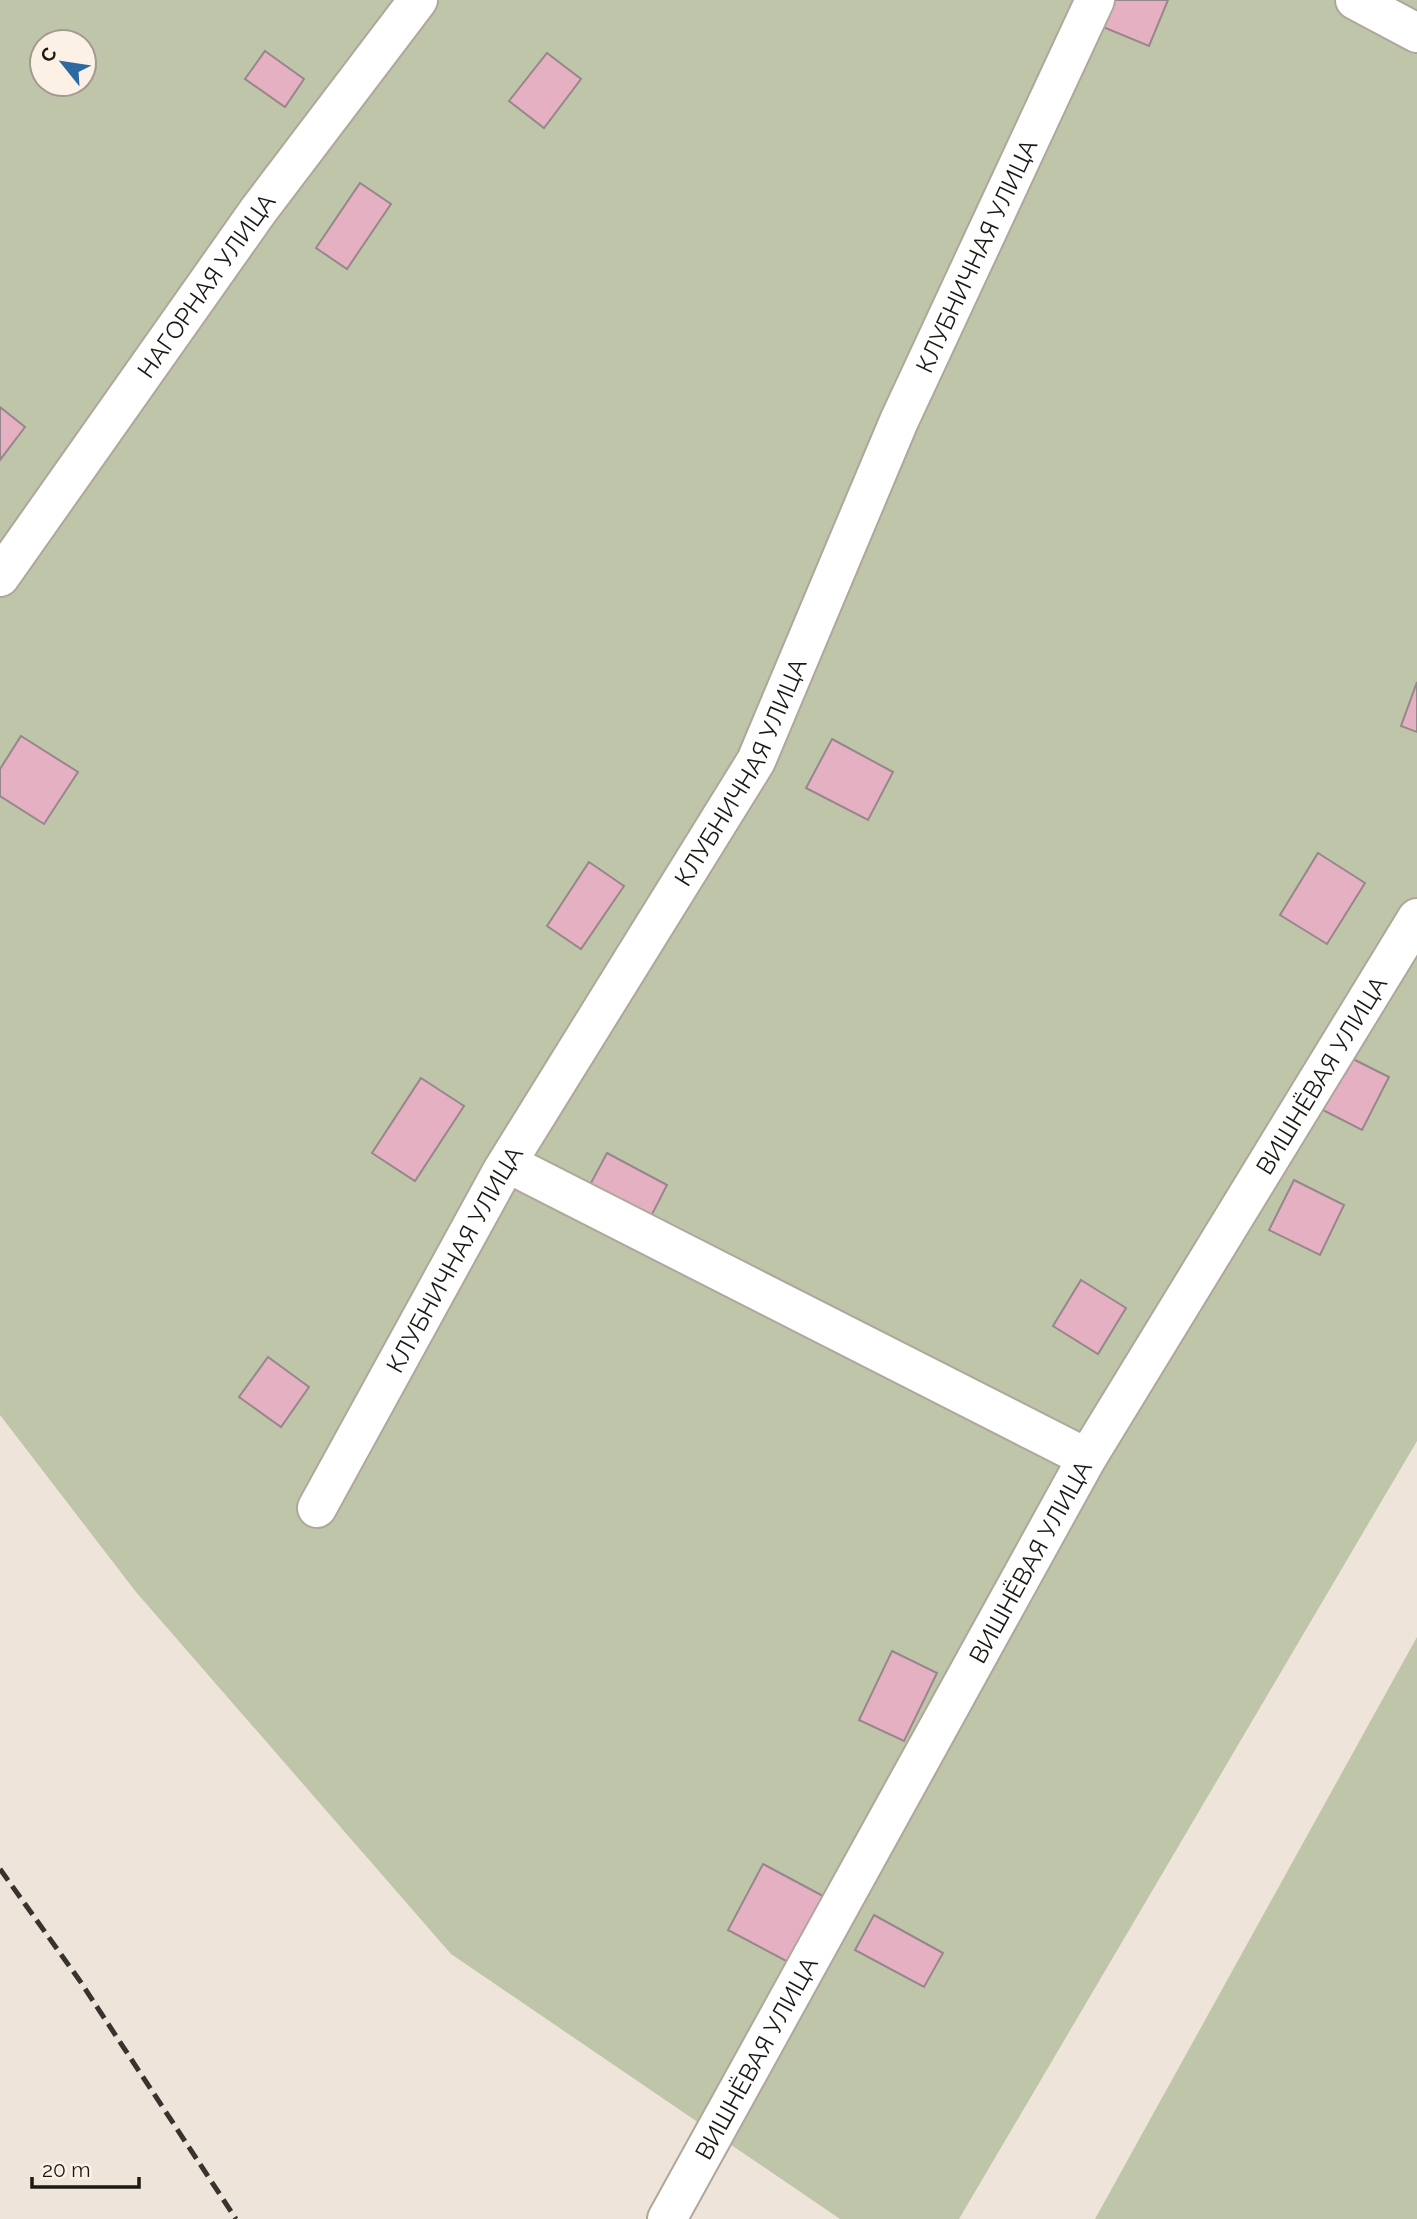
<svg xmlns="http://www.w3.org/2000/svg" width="1417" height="2219" font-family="Raleway,sans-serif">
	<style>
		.green { fill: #bec5a8; fill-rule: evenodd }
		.building { fill: #e5b1c2; stroke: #97878c; stroke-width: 2 }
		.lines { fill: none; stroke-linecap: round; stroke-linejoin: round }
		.minor-casing { stroke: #b1a69b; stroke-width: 42 }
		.minor { stroke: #fff; stroke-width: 38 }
		.rail { stroke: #38332e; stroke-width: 5; stroke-dasharray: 14 7; stroke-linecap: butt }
		.labels { text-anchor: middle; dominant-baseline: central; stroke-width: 6; stroke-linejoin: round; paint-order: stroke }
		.street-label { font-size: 24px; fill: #1c1814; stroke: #fdf1e6 }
	</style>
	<rect width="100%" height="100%" fill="#efe4d9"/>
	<!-- green -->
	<g class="green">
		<path d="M0,0H1417V1441L959,2219H840L451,1954L136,1592L0,1415ZM42,42H84V84H42Z"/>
		<polygon points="1417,1637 1417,2219 1095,2219"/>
	</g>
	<!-- building -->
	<g class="building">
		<polygon points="1115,0 1168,0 1149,46 1103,27"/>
		<polygon points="265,51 304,79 285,107 245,79"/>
		<polygon points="547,53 581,79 544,128 509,101"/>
		<polygon points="360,183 391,204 347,269 316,248"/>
		<polygon points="0,407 25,427 0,460"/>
		<polygon points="1417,682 1417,732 1401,726"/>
		<polygon points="21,736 78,772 44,824 0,796 0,769"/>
		<polygon points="832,739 893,772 868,820 806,788"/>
		<polygon points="1318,853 1365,883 1327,944 1280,915"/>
		<polygon points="589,862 624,886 581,949 547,926"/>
		<polygon points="1343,1054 1389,1077 1362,1130 1317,1107"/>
		<polygon points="421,1078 464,1106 415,1181 372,1153"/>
		<polygon points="607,1153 667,1185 646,1226 585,1194"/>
		<polygon points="1294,1180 1344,1205 1320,1255 1269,1230"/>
		<polygon points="1081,1280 1126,1308 1098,1354 1053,1326"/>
		<polygon points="268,1357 309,1387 281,1427 239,1397"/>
		<polygon points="892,1651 937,1673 904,1741 859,1720"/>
		<polygon points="763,1864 823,1896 788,1962 728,1930"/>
		<polygon points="874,1915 943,1953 924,1987 855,1950"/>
	</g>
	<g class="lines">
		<defs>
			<g id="minor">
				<polyline points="1355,0 1417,33"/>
				<path id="s1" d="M0,577L258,211L418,0"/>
				<polyline points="507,1163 1087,1458"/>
				<path id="s2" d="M317,1508L502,1171L756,761L899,421L1095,0"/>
				<path id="s3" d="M667,2219L1087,1458L1417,918"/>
			</g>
		</defs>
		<!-- minor casing -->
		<use href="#minor" class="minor-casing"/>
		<!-- minor -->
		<use href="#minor" class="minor"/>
		<!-- rail -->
		<polyline class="rail" points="0,1869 80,1981 236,2219"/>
	</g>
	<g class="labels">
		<!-- street labels -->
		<g class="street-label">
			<text stroke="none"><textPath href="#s2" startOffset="1418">КЛУБНИЧНАЯ УЛИЦА</textPath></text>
			<text stroke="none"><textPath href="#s1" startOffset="357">НАГОРНАЯ УЛИЦА</textPath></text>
			<text stroke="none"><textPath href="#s2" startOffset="850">КЛУБНИЧНАЯ УЛИЦА</textPath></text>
			<text stroke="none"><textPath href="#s3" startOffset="1318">ВИШНЁВАЯ УЛИЦА</textPath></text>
			<text stroke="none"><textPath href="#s2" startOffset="284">КЛУБНИЧНАЯ УЛИЦА</textPath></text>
			<text stroke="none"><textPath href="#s3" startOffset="751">ВИШНЁВАЯ УЛИЦА</textPath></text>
			<text stroke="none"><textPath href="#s3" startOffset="184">ВИШНЁВАЯ УЛИЦА</textPath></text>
		</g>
	</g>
	<!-- north arrow -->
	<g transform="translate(63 63) rotate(300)"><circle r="33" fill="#fdf1e6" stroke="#a39a92" stroke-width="2"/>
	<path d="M0-5L12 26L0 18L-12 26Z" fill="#2e6aa2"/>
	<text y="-10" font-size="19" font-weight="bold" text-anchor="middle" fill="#1c1814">С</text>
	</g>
	<!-- scale -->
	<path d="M32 2177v10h107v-10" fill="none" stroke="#1c1814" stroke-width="3.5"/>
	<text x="42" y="2177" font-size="21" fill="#1c1814" stroke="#fdf1e6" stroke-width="5" paint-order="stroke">20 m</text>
</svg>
